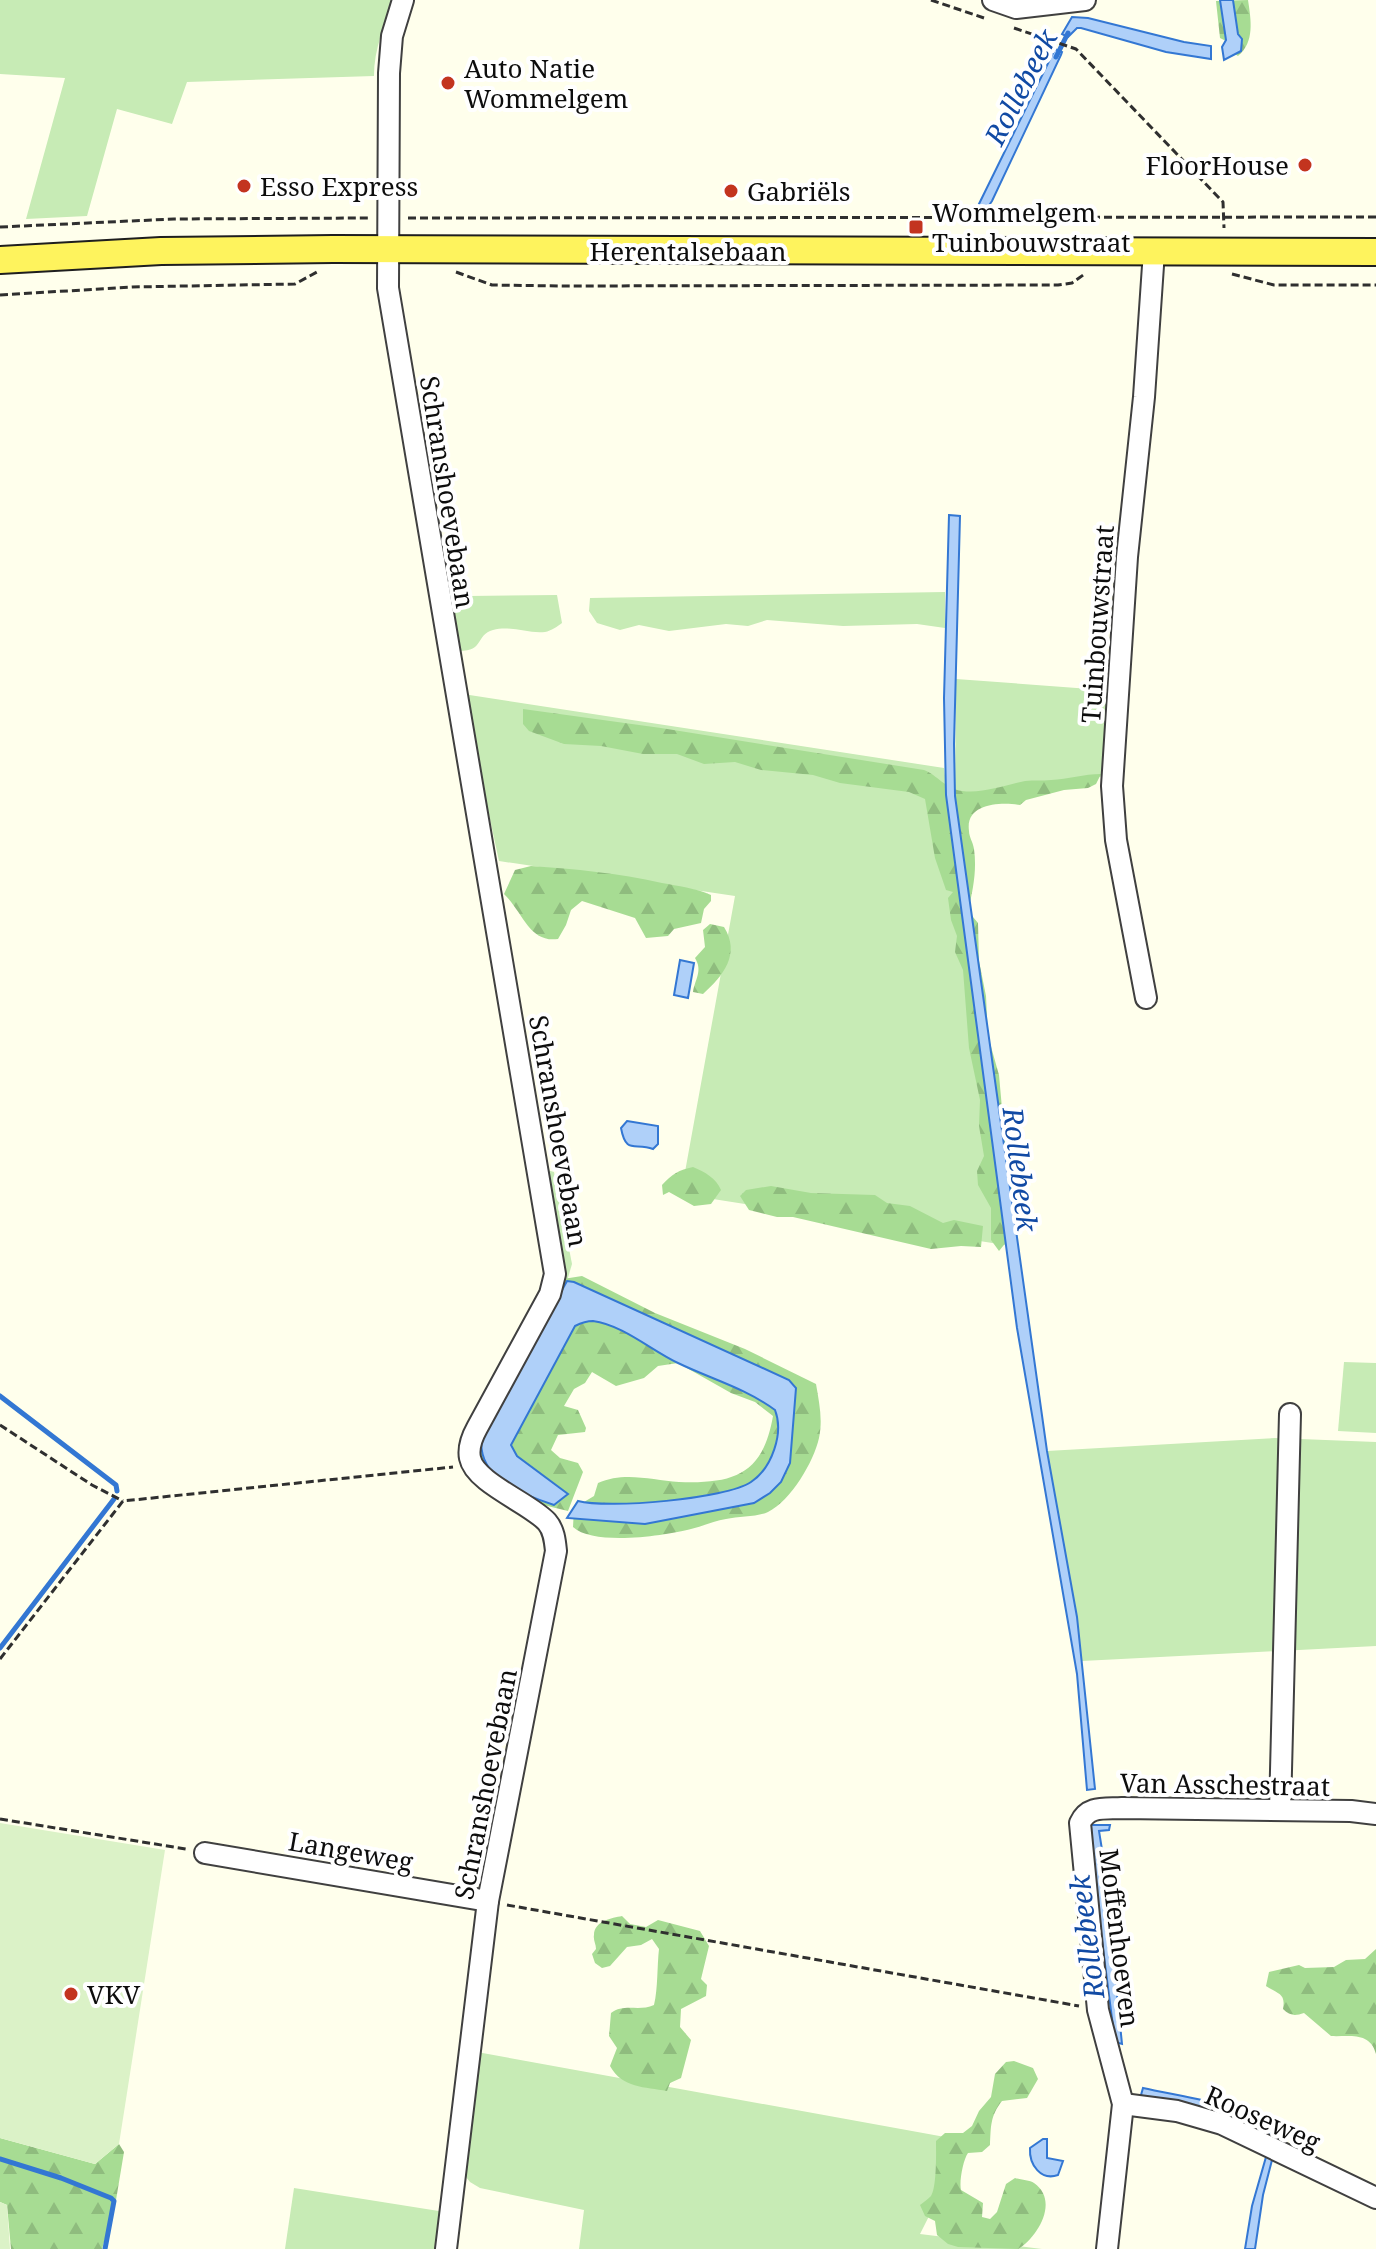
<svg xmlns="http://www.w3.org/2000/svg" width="1376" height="2249" font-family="'Noto Serif',serif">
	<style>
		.grass { fill: #c7ebb5 }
		.forest { fill: url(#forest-firs) }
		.pitch { fill: #dbf2c7 }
		.water { fill: #afd0f9; stroke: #3377d3; stroke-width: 2 }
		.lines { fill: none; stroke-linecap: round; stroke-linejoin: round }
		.stream { stroke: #3377d3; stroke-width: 5 }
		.minor-casing { stroke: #404040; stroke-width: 24 }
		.major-casing { stroke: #1e1e1e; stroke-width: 30 }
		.path { stroke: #2f2f2f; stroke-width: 3; stroke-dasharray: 8 4; stroke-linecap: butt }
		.minor { stroke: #fff; stroke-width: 20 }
		.major { stroke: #fef35d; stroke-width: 26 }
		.poi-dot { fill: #c3341f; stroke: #fff; stroke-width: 3 }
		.labels { text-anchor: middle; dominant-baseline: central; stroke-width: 8; stroke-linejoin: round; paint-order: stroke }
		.poi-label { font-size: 26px; fill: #0d0d0d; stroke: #fff; text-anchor: start }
		.street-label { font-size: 26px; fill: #0d0d0d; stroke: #fff }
		.water-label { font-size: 28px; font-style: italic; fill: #114aa4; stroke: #fff }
	</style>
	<defs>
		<pattern id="forest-firs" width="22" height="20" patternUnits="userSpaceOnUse" patternTransform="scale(2)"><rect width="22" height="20" fill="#a7dc93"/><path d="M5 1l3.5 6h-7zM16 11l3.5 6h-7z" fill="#8fbc7e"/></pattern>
	</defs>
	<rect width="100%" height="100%" fill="#ffffec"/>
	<!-- grass -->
	<g class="grass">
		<path d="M0,0H395C384,25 374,49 374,76L187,82L172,124L117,109L87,216L26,219L65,78L0,74Z"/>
		<path d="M465,576L469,596L557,595L562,623C558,626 551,631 545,632C528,634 511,625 493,630C475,635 485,652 457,651L444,577Z"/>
		<polygon points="945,592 945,628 917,624 843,626 767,620 748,626 726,624 669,631 639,625 620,630 597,623 589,611 590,598"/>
		<polygon points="956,679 1117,691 1113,775 955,796"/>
		<polygon points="463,694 944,768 1005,1245 681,1194 735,896 499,861"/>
		<polygon points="547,1170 554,1172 572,1264 567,1281 562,1281"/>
		<polygon points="1344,1362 1376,1363 1376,1433 1338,1431"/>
		<polygon points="1275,1438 1376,1442 1376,1646 1082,1661 1077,1617 1047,1451"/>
		<polygon points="477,2052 967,2141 920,2234 1042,2249 579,2249 584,2210 480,2188 470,2182 462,2172"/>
		<polygon points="294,2188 445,2212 441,2249 285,2249"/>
	</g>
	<!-- forest -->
	<g class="forest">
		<path d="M1248,0C1251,20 1255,42 1238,56L1228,49V42L1220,38L1216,1Z"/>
		<path d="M523,709L661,728L924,770C937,775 946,789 962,791C982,794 1006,785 1025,781C1034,780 1042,781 1051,780C1068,779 1084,774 1101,774L1096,784L1088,788L1064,790L1026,800L1020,805C1001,802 965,803 969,831C969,837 973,842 974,849C977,870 973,890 968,911L978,923L979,961L986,996L988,1036L999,1075L1006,1153L1019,1211L1012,1235L999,1251L991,1240V1208L978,1185L977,1171L984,1156L979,1126L980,1100L969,1048L963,970L955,952L957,936L951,920L948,898L953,892L946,890L935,858L925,799L909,792L840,783L813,775L761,770L735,762L704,764L677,754H643L601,746L564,744L529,731L523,724Z"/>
		<path d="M531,866C575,869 618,873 662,883C678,886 695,888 711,895V901L704,909L701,923L674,929L668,936L646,938L635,918L582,901L571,910L566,925L558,939C529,943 523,912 504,894L515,870Z"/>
		<path d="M710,924L724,927C741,954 723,976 703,994L693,992C695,979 703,971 695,958L705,947L703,930Z"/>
		<path d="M693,1167C705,1172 716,1178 721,1190L711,1204L694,1206L669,1192L663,1195L662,1185C672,1174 679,1170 693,1167Z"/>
		<polygon points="771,1186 811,1193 875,1195 887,1203 910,1206 943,1223 954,1220 983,1226 981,1247 961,1246 931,1249 793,1217 777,1217 749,1210 740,1196 746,1190"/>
		<path d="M582,1276L655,1313L745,1349L816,1384C819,1402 823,1419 819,1438C814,1461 791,1501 768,1512C757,1517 739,1516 726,1519C714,1521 703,1526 691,1529C665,1536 593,1546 573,1527L574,1508L594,1496L598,1483C624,1471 652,1480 679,1482C735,1484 763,1474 773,1416L755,1402L731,1393L678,1363L658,1366L644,1378L616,1386L592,1372L585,1383L574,1389L564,1406L578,1410L586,1428L585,1432L558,1435L551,1450L560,1458L578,1463L583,1472L568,1511L531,1502L482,1466L478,1453L491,1408L563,1279Z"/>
		<path d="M622,1916L630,1924L646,1927L658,1920L700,1931L709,1946L701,1979L707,1985L706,1996L681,2009L680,2027L691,2040L681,2078L670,2083L667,2091C645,2087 622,2088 610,2066L617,2048L609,2036L611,2013C624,2003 639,2012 654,2005C658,1988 657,1966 659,1949L652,1939L641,1945L627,1947L610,1966L602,1968L595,1963L592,1954L596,1949C596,1944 593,1940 594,1935C594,1921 612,1918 622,1916Z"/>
		<path d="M1376,1949V2054C1370,2031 1349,2037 1331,2036L1304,2013C1295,2016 1290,2016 1283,2009C1286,1993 1278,1994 1266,1986L1269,1972L1299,1965L1305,1968L1334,1967L1346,1960L1365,1959Z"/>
		<path d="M1014,2061L1033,2068L1038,2079L1027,2098L1002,2101C990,2116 991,2127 990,2145L982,2152L968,2153C963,2160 959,2182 961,2190L983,2203L982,2217L990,2219L997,2212L1006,2184L1015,2178C1021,2180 1030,2180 1034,2183C1060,2201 1037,2238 1018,2249L958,2247L948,2244L937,2235L935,2221L925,2216L920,2205C924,2202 928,2199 931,2196C937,2187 936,2151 936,2141L945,2133H963L972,2126L979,2111L991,2097L995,2074L1006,2062Z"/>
		<polygon points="0,2138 95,2164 119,2144 124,2152 116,2200 102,2249 11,2249 7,2205 0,2202"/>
	</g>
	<!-- pitch -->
	<g class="pitch">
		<polygon points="0,1823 165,1850 119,2144 95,2164 0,2138"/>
		<polygon points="0,2202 7,2205 10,2249 0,2249"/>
	</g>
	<!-- water -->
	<g class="water">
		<polygon points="1220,0 1233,0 1238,34 1242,39 1241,51 1224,60 1222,47 1226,40"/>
		<polygon points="1072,17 1088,18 1184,42 1211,46 1211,59 1166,52 1081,28 1077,28 1068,37 1062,34"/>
		<polygon points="1055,49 1062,52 1061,55 992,201 985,211 976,210"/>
		<polygon points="949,515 960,516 954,744 955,796 1047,1451 1077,1617 1095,1789 1087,1790 1077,1674 1017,1328 946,795 944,698"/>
		<polygon points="680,960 694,963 688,998 674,995"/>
		<path d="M627,1121L658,1126V1144L653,1149C635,1142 626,1155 621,1128Z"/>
		<path d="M567,1281L574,1282L789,1380L796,1388L790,1463L781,1482L770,1493L754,1503L645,1524L567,1518L578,1501C608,1509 726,1499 751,1482C772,1468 784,1433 775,1410C745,1388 711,1379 678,1363C652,1351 623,1325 593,1321C586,1321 581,1323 575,1326L511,1445L517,1456L568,1494L554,1505C521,1494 475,1477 482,1436Z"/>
		<polygon points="1091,1825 1110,1825 1109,1830 1099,1831 1103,1856 1122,2044 1115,2042 1092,1863"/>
		<path d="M1143,2088C1187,2098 1251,2105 1286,2134L1281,2144L1146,2098L1141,2095Z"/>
		<path d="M1043,2139H1047V2158L1063,2161L1058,2175C1041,2181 1029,2165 1030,2148Z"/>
		<polygon points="1268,2156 1272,2160 1263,2195 1255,2249 1245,2249 1252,2206 1266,2157"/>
	</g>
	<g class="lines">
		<!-- stream -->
		<g class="stream">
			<polyline points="1056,57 1068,33"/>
			<polyline points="0,1396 116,1485 117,1491"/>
			<polyline points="0,1648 114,1499"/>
			<polyline points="0,2159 61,2178 111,2198 114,2201 105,2249"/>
		</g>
		<defs>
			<g id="minor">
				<path d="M403,0L392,36L389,73L388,288L555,1274L550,1294L477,1428C472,1437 468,1448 470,1458C475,1483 530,1503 547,1522C554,1530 555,1541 556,1551L488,1901L446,2249"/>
				<polyline points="993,0 1016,8 1085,0"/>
				<polyline points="1146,998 1116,840 1112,786 1127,557 1144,397 1154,251"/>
				<polyline points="1280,1810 1290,1414"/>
				<polyline points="205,1853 488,1901"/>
				<polyline points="1123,2104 1177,2111 1222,2124 1376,2198"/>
				<path d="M1107,2249L1123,2104L1098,2010L1080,1823C1088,1805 1105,1809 1122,1808L1351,1811L1376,1814"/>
			</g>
			<polyline id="major" points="0,260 161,251 333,249 1376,252"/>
		</defs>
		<!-- minor casing -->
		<use href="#minor" class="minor-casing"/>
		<!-- major casing -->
		<use href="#major" class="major-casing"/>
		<!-- path -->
		<g class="path">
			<polyline points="931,0 984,18"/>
			<polyline points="1014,28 1076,49 1223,202 1224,228"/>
			<polyline points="408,218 1376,217"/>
			<polyline points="0,227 174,219 368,218"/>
			<polyline points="456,272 492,285 565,286 1058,285 1072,283 1086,273"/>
			<polyline points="1232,274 1274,285 1376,285"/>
			<polyline points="0,295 132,287 295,284 317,272"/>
			<polyline points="0,1425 92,1485 123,1501"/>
			<polyline points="0,1659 123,1501 453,1467"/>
			<polyline points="0,1819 186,1849"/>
			<polyline points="507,1905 1079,2006"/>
		</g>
		<!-- minor -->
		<use href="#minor" class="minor"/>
		<!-- major -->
		<use href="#major" class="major"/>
	</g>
	<!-- markers -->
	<g class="poi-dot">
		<circle cx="448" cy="83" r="8"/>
		<circle cx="1305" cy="165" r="8"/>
		<circle cx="244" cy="186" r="8"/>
		<circle cx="731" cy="191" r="8"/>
		<rect x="908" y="219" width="16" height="16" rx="4"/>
		<circle cx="71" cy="1994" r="8"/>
	</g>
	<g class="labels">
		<!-- poi labels -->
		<g class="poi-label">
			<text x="464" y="68">Auto Natie<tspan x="464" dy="30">Wommelgem</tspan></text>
			<text x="1289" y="165" text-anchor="end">FloorHouse</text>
			<text x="260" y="186">Esso Express</text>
			<text x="747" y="191">Gabriëls</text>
			<text x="932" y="212">Wommelgem<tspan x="932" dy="30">Tuinbouwstraat</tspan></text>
			<text x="87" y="1994">VKV</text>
		</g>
		<!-- street labels -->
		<g class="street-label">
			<text x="688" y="251">Herentalsebaan</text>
			<text transform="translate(448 492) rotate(81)">Schranshoevebaan</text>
			<text transform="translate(1097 624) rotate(-86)">Tuinbouwstraat</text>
			<text transform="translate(559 1131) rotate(80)">Schranshoevebaan</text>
			<text transform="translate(485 1784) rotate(-79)">Schranshoevebaan</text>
			<text transform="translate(1225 1784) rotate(1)">Van Asschestraat</text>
			<text transform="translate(351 1851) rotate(10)">Langeweg</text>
			<text transform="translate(1120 1938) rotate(83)">Moffenhoeven</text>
			<text transform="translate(1263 2118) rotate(24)">Rooseweg</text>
		</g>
		<!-- water labels -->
		<g class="water-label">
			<text transform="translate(1020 87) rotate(-63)">Rollebeek</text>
			<text transform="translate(1021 1169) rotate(83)">Rollebeek</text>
			<text transform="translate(1086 1937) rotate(-97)">Rollebeek</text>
		</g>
	</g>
</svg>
